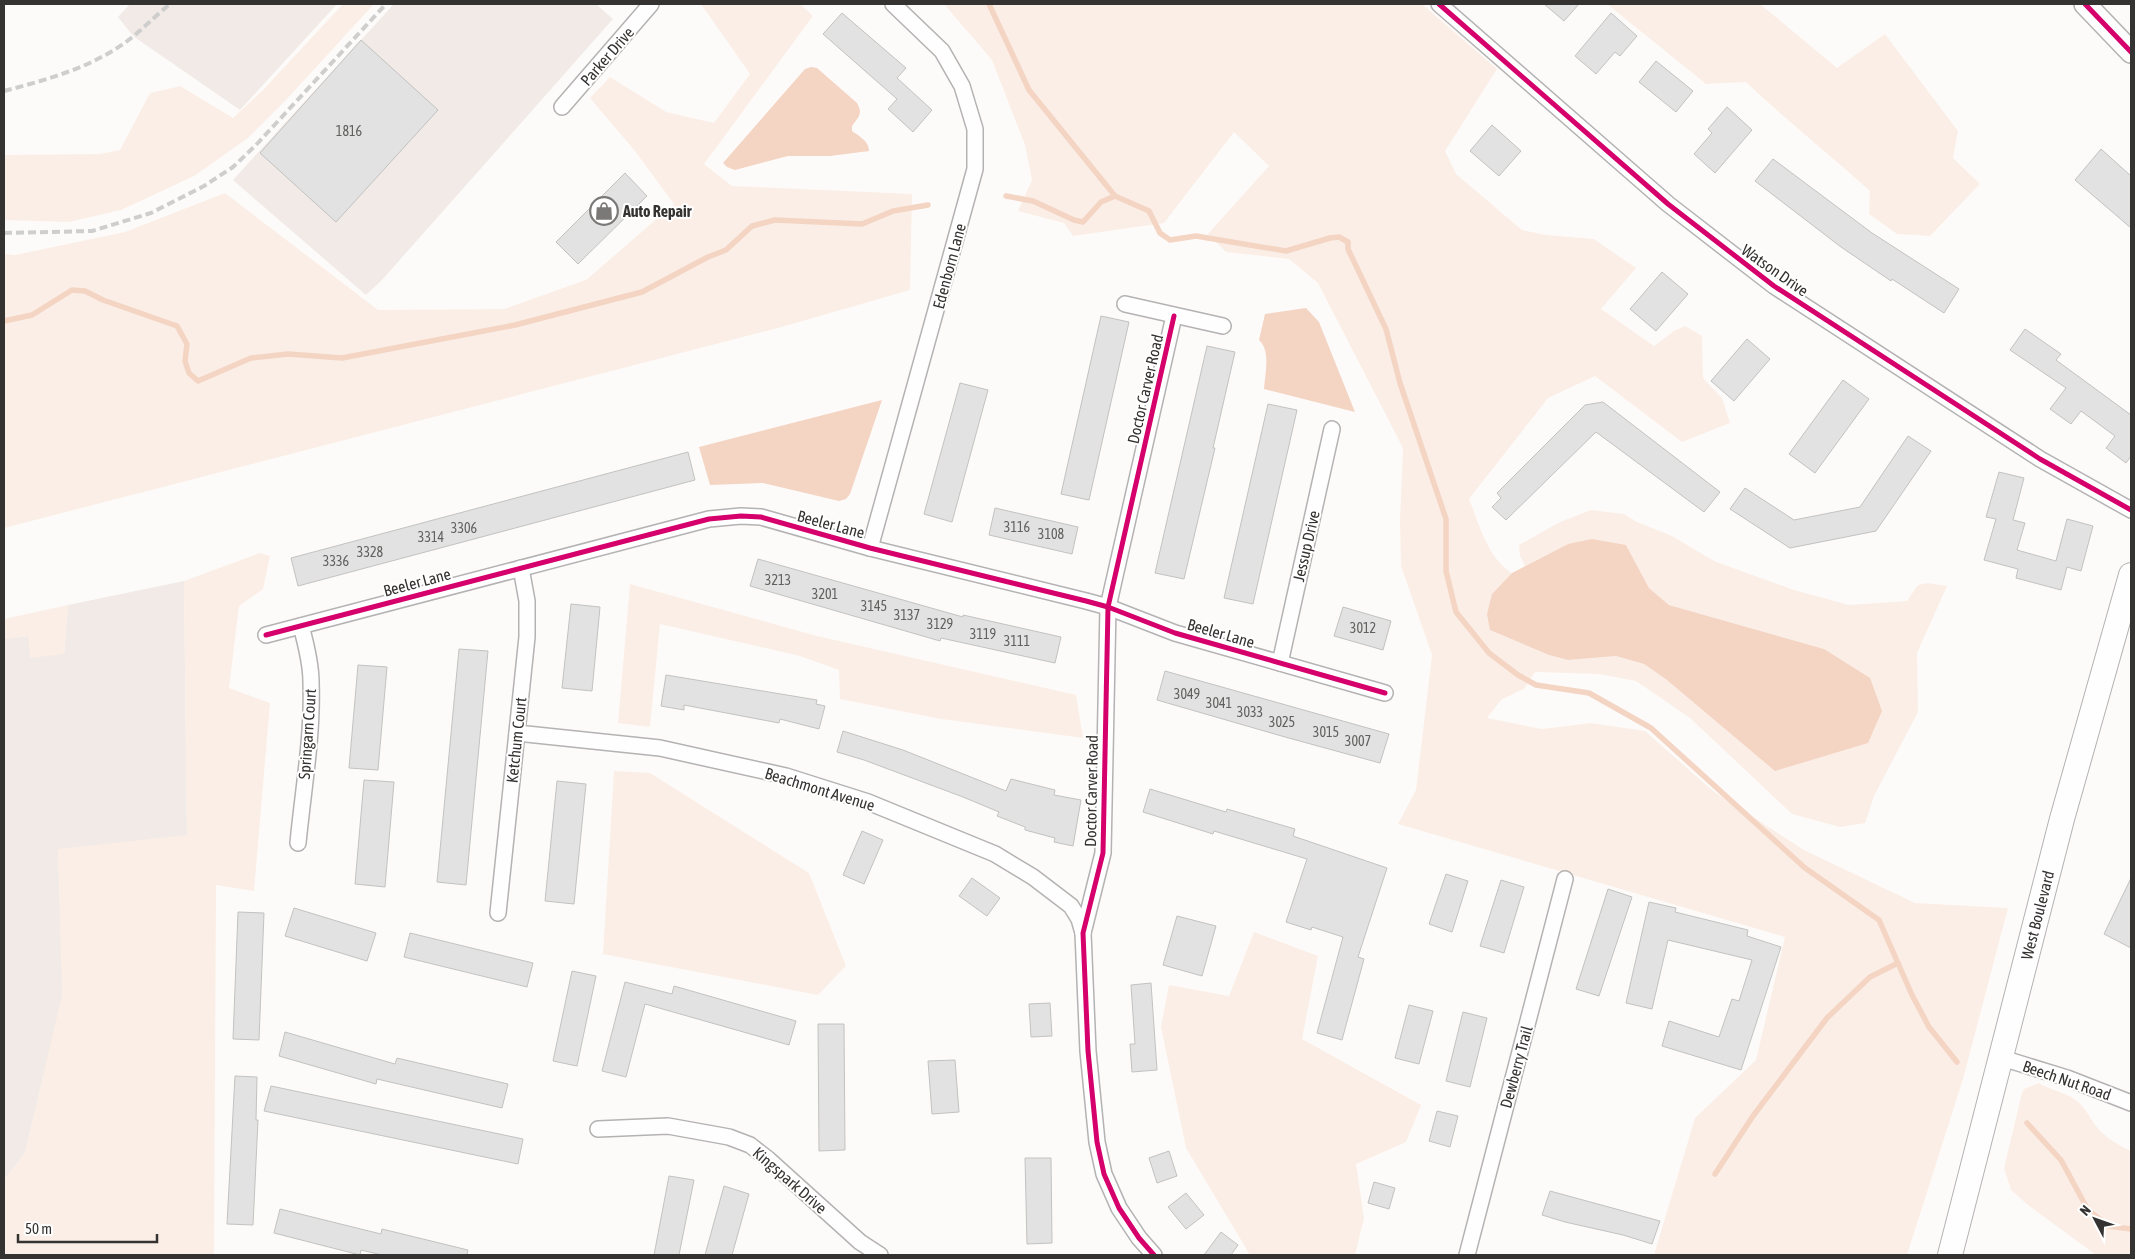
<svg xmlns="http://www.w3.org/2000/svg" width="2135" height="1259" font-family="'Asap Condensed',sans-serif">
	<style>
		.built { fill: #f1eae6 }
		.green { fill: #fbeee6 }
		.water { fill: #f4d4c3 }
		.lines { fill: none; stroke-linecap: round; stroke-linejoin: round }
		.stream { stroke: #f4d4c3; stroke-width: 5.5 }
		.building { fill: #e2e2e2; stroke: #c2c2c1 }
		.street-casing { stroke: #b4b2b2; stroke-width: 18 }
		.secondary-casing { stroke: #b4b2b2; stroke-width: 24 }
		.primary-casing { stroke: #b4b2b2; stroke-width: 26 }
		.street { stroke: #fffefe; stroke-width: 15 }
		.secondary { stroke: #fffefe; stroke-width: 21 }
		.primary { stroke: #fffefe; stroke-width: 24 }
		.rail { stroke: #cecece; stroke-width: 4; stroke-dasharray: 8 4; stroke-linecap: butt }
		.cycleway-casing { stroke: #fff; stroke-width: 8 }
		.cycleway { stroke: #d6006c; stroke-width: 5 }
		.labels { text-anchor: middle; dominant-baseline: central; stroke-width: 4; stroke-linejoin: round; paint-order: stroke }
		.number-label { font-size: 14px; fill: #61605f }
		.street-label { font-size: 16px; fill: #353332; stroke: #fff }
		.poi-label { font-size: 16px; font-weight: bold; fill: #353332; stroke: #fff; text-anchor: start }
	</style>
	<rect width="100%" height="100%" fill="#fdfbf9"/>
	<!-- built -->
	<g class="built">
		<polygon points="130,4 337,4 240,110 133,36 118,17"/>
		<polygon points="394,4 596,4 613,19 382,280 366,295 233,180"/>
		<polygon points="184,581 187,836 58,850 63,995 25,1153 4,1180 4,639 28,636 64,654 68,605"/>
	</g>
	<!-- green -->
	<g class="green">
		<polygon points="343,4 374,4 285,101 248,138 194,176 121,210 69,222 4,220 4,155 100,154 120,150 150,93 180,86 233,118 263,90"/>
		<polygon points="701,4 800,4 813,16 704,164 732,186 912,194 910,290 778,328 4,528 4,254 15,255 125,232 225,193 378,310 504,309 586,280 674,204 635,151 590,98 610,77 666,112 714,123 750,74"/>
		<path d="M944,4H1422L1497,69L1445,151L1456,174L1522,230L1546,235L1594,239L1636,268L1601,309L1654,346L1674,331L1685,326L1702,336L1703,378L1722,398L1730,423L1682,442L1595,376L1548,398L1469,499C1480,526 1487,557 1512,573L1492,594L1490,630L1549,655L1568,660L1616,656L1644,664L1667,680L1824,649L1669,605L1649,588L1626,545L1568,544L1525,566L1520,556L1519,545L1560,522L1591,510L1624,514L1637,522L1672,536L1714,561L1794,590L1849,605L1907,601L1918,585L1928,583L1947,586L1917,653L1918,712L1874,796L1865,823L1840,827L1792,814L1690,718L1636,681L1599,674L1535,672L1524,689L1502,699L1487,718L1542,729L1591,723L1645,731L1713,791L1804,850L1915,903L2008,908L1963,1079L1907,1255H1654L1695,1118L1756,1060L1785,937L1398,824L1416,790L1432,655L1401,566L1400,520L1403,448L1318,283L1289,259L1226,252L1208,234L1269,166L1234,132L1164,223L1073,236L1064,223L1018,211L1032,180L1025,145L992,60Z"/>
		<path d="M1607,4H1760L1837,68L1885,34L1958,131L1953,158L1980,184L1930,236L1897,234L1869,214L1870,191C1829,154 1786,120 1746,82L1706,84Z"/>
		<polygon points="260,553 270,556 263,589 239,606 229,688 270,703 254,891 216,885 214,1255 4,1255 4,1180 25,1153 62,995 58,849 187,835 184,581"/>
		<polygon points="630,584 817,636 1076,695 1083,738 941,719 840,699 839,670 800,656 660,624 650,727 618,723"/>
		<polygon points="68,605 64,654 30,658 28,636 4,639 4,619"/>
		<polygon points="614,771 650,773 809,873 846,966 818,995 603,954"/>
		<polygon points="1254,932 1318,956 1302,1039 1421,1105 1406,1142 1356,1164 1364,1218 1355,1255 1250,1255 1186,1148 1161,1027 1169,985 1229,996"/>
		<path d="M2039,1083C2050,1090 2064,1092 2074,1099C2085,1106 2089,1117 2096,1126C2104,1137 2120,1146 2131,1151V1255H2096L2028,1205L2011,1190L2004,1168L2022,1093L2024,1089Z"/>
	</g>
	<!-- water -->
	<g class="water">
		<path d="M811,67L817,68L857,103C863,113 859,117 852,126V131C859,136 869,141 869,151L830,156H788L735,170L727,167L723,163L805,69Z"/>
		<path d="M1306,308L1319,322L1355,412L1264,389C1265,373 1271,351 1259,340L1265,314Z"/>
		<polygon points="882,400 850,494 846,499 839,501 763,483 710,485 699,447"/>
		<polygon points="1592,539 1626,545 1649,588 1669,605 1824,649 1870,678 1882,711 1868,743 1775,771 1667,680 1644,664 1616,656 1568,660 1549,655 1490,630 1487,614 1492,594 1512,573 1568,544"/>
	</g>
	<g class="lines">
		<!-- stream -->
		<g class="stream">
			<polyline points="989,4 1029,90 1115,196 1149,211 1160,233 1170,240 1196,236 1286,251 1330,238 1339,237 1348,242 1348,249 1386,329 1400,383 1446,519 1446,571 1456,612 1489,653 1518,675 1536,685 1589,693 1651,728 1805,868 1879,920 1912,995 1929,1027 1957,1062"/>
			<polyline points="1006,196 1033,201 1074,220 1083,222 1101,202 1115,196"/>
			<polyline points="4,321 32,315 72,290 85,291 103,300 177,326 187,344 185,361 189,373 198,381 251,358 288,354 342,358 515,325 642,292 708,257 726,250 752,226 775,220 862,224 893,211 928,205"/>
			<polyline points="2027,1123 2061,1160 2088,1210 2108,1226 2131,1229"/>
			<polyline points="1715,1174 1753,1116 1827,1018 1870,977 1898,963"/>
		</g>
	</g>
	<!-- building -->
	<g class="building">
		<polygon points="1544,4 1579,4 1564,21"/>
		<polygon points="842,13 906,68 897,78 932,110 913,132 888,109 897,99 823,34"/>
		<polygon points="1611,13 1637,36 1620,56 1615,52 1596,74 1575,56"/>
		<polygon points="361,40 438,110 336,222 260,153"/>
		<polygon points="1656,61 1693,91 1676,112 1639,82"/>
		<polygon points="1727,107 1752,130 1715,173 1694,154 1712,133 1708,129"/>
		<polygon points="1492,125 1521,151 1499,176 1470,151"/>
		<polygon points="2101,149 2131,176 2131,228 2075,180"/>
		<polygon points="1773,159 1872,233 1959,289 1944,313 1892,279 1891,281 1841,247 1755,181"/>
		<polygon points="625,173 647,196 578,264 556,242"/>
		<polygon points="1662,272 1688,294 1656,331 1630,309"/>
		<polygon points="1101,316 1129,322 1089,500 1061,494"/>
		<polygon points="2025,329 2061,354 2056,360 2131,415 2131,456 2126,463 2106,448 2115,436 2081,411 2071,424 2050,409 2066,388 2010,350"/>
		<polygon points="1747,339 1770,359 1734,401 1711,381"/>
		<polygon points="1207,346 1235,352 1213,448 1215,448 1184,579 1155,573"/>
		<polygon points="1843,380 1869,399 1815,473 1789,454"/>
		<polygon points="960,383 988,390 952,522 924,514"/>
		<polygon points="1603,402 1720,492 1704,512 1596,432 1506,520 1492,507 1501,498 1497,493 1585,405"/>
		<polygon points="1268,404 1297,410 1253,604 1224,598"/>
		<polygon points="1908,436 1931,451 1876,531 1790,548 1730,509 1745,488 1794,520 1860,507"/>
		<polygon points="688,452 695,480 298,586 291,558"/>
		<polygon points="1999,472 2024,478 2013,520 2025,523 2017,550 2056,561 2067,519 2093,526 2081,571 2067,567 2061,590 2016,578 2018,569 1984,560 1996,519 1986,517"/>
		<polygon points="995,508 1078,527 1072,554 989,535"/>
		<polygon points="758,559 963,617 963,615 1061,637 1055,663 941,638 940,641 750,586"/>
		<polygon points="571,604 600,607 592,691 562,688"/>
		<polygon points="1343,607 1391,621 1383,650 1334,636"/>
		<polygon points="459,649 488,651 466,885 437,882"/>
		<polygon points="358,665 387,667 378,770 349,768"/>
		<polygon points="1165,671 1389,734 1380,763 1285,737 1157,700"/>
		<polygon points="666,675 817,700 816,704 825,706 819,729 780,719 779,723 684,705 684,710 661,706"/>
		<polygon points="843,731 903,750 1006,791 1011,779 1055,790 1054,795 1081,800 1073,846 1054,842 1055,838 1025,830 1025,827 997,816 999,812 963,797 864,760 837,752"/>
		<polygon points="364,780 394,782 385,887 355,884"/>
		<polygon points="557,781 586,784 574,904 545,901"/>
		<polygon points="1150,789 1226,812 1227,809 1295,829 1293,836 1387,868 1358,957 1364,959 1342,1040 1317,1033 1343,937 1312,927 1311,930 1286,922 1307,859 1214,831 1213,834 1143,812"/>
		<polygon points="862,831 883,840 864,884 843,875"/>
		<polygon points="1446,874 1468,881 1452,932 1429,924"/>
		<polygon points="972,878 1000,898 987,916 959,896"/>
		<polygon points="2131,878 2131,948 2104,934"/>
		<polygon points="1501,880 1524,887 1504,953 1480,946"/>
		<polygon points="1608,889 1632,897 1599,996 1576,989"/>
		<polygon points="1649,902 1676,908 1675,912 1748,930 1747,936 1781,947 1741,1070 1662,1046 1669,1021 1719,1037 1732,999 1739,1001 1752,960 1668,940 1652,1009 1626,1003"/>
		<polygon points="294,908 376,933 367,961 285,936"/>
		<polygon points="238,912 264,913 259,1040 233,1039"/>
		<polygon points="1177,916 1216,926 1202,976 1163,965"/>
		<polygon points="410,933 533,963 527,987 404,957"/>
		<polygon points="572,971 596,976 577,1066 553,1061"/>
		<polygon points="625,982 672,994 674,986 796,1021 789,1045 645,1004 626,1077 602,1071"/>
		<polygon points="1151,983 1157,1070 1132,1072 1130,1044 1135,1044 1131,985"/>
		<polygon points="1050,1003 1052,1036 1031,1037 1029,1004"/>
		<polygon points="1409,1005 1433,1011 1419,1064 1395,1058"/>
		<polygon points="1463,1012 1487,1018 1470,1087 1446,1081"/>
		<polygon points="818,1024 844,1024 845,1150 819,1151"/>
		<polygon points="285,1032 395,1064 397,1058 508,1084 502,1108 377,1079 376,1084 279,1056"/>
		<polygon points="955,1060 959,1112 932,1114 928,1061"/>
		<polygon points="235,1076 257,1077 256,1120 258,1120 253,1225 227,1224"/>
		<polygon points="271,1086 523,1139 518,1164 264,1111"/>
		<polygon points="1437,1111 1458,1116 1450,1147 1429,1141"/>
		<polygon points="1169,1151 1177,1176 1157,1183 1149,1158"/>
		<polygon points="1025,1158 1051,1158 1052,1243 1027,1244"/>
		<polygon points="669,1176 694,1180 679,1255 654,1255"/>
		<polygon points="1374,1182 1395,1188 1389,1209 1368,1203"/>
		<polygon points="724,1186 749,1194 732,1255 705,1255"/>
		<polygon points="1550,1191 1660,1221 1652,1244 1623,1235 1565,1222 1542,1215"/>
		<polygon points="1186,1193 1204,1215 1186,1229 1168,1207"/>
		<polygon points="280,1209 381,1234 382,1229 468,1250 467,1255 382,1255 361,1250 360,1255 274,1233"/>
		<polygon points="1221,1232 1238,1245 1231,1255 1204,1255"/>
	</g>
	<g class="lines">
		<defs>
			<g id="street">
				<polyline points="1439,4 1668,204 1774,286 2040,459 2131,510"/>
				<polyline points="562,107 651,4"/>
				<polyline points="1125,304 1223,326"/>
				<polyline points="870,548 975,169 975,129 962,86 942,51 893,4"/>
				<polyline points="266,635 709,519 741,516 761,517 870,548 1086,601 1108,607 1175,633 1385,693"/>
				<polyline points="1280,663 1332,429"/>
				<polyline points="517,733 660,748 786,776 868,802 995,854 1033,877 1071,906 1079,919 1083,933"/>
				<path d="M298,843C303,790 313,736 311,682C311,663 306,644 301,626"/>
				<polyline points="498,913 527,637 527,601 521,568"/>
				<polyline points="2002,1058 2067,1078 2131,1103"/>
				<polyline points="598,1129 668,1126 729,1137 750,1145 768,1159 860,1242 880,1255"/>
				<polyline points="1154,1255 1139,1238 1119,1208 1104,1174 1097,1142 1088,1051 1083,933 1103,853 1108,607 1174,316"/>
				<polyline points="1467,1255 1565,879"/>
			</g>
			<polyline id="secondary" points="2085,4 2131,52"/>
			<g id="primary">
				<path id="s1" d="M1950,1255L2062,819L2131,575"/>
			</g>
		</defs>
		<!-- street casing -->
		<use href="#street" class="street-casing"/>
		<!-- secondary casing -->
		<use href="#secondary" class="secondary-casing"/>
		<!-- primary casing -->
		<use href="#primary" class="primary-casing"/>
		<!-- street -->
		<use href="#street" class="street"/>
		<!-- secondary -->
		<use href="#secondary" class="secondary"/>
		<!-- primary -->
		<use href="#primary" class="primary"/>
		<!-- rail -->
		<g class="rail">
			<path d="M4,91C46,80 90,68 126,42C141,31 155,16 170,4"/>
			<polyline points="4,233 92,231 151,213 204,186 233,167 256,145 386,4"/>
		</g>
		<defs>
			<g id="cycleway">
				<polyline points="1439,4 1668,204 1774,286 2040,459 2131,510"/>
				<polyline points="2085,4 2131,52"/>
				<polyline points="266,635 709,519 741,516 761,517 870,548 1086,601 1108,607 1175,633 1385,693"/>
				<polyline points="1154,1255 1139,1238 1119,1208 1104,1174 1097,1142 1088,1051 1083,933 1103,853 1108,607 1174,316"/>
			</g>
		</defs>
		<!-- cycleway casing -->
		<use href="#cycleway" class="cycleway-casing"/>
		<!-- cycleway -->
		<use href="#cycleway" class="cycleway"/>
	</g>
	<!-- icons -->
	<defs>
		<symbol id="shop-ring" viewBox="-11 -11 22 22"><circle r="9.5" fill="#fff" stroke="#7b7978" stroke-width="1.5"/><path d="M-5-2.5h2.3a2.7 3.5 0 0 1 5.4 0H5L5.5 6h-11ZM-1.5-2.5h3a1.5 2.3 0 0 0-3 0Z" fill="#7b7978"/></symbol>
	</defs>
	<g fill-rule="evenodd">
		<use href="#shop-ring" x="588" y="195" width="32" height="32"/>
	</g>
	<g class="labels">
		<!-- number labels -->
		<g class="number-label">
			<text x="349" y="131">1816</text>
			<text x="1017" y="527">3116</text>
			<text x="464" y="528">3306</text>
			<text x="1051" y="534">3108</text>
			<text x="431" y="537">3314</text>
			<text x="370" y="552">3328</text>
			<text x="336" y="561">3336</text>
			<text x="778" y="580">3213</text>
			<text x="825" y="594">3201</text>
			<text x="874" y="606">3145</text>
			<text x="907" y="615">3137</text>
			<text x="940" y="624">3129</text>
			<text x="1363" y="628">3012</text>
			<text x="983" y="634">3119</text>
			<text x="1017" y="641">3111</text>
			<text x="1187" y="694">3049</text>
			<text x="1219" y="703">3041</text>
			<text x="1250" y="712">3033</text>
			<text x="1282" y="722">3025</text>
			<text x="1326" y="732">3015</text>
			<text x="1358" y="741">3007</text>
		</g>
		<!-- street labels -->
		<g class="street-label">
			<text transform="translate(607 56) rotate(-49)">Parker Drive</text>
			<text transform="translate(949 266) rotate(-75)">Edenborn Lane</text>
			<text transform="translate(1775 270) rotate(35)">Watson Drive</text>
			<text transform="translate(1145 389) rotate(-77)">Doctor Carver Road</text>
			<text transform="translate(831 524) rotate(15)">Beeler Lane</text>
			<text transform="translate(1306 546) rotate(-77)">Jessup Drive</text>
			<text transform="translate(417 582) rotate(-15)">Beeler Lane</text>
			<text transform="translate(1221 633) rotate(16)">Beeler Lane</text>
			<text transform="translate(307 734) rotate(-86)">Springarn Court</text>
			<text transform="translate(516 740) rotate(-84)">Ketchum Court</text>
			<text transform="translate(820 789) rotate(17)">Beachmont Avenue</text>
			<text transform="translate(1091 791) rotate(-89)">Doctor Carver Road</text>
			<text stroke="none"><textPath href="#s1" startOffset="351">West Boulevard</textPath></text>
			<text transform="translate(1516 1067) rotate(-75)">Dewberry Trail</text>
			<text transform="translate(2067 1080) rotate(19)">Beech Nut Road</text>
			<text transform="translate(790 1180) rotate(41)">Kingspark Drive</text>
		</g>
		<!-- poi labels -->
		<g class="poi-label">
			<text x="623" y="211">Auto Repair</text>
		</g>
	</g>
	<!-- border -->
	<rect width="2135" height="1259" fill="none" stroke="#353332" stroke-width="10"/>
	<!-- north arrow -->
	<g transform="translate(2095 1219) rotate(311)" stroke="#ffffff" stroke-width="4" paint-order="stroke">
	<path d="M0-4L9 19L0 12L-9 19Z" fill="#353332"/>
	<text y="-8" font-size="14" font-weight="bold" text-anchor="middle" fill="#353332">N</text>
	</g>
	<!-- scale -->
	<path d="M18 1234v8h139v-8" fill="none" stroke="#353332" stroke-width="2.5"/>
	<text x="25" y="1234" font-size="15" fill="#353332" stroke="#ffffff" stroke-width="4" paint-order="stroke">50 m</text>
</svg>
